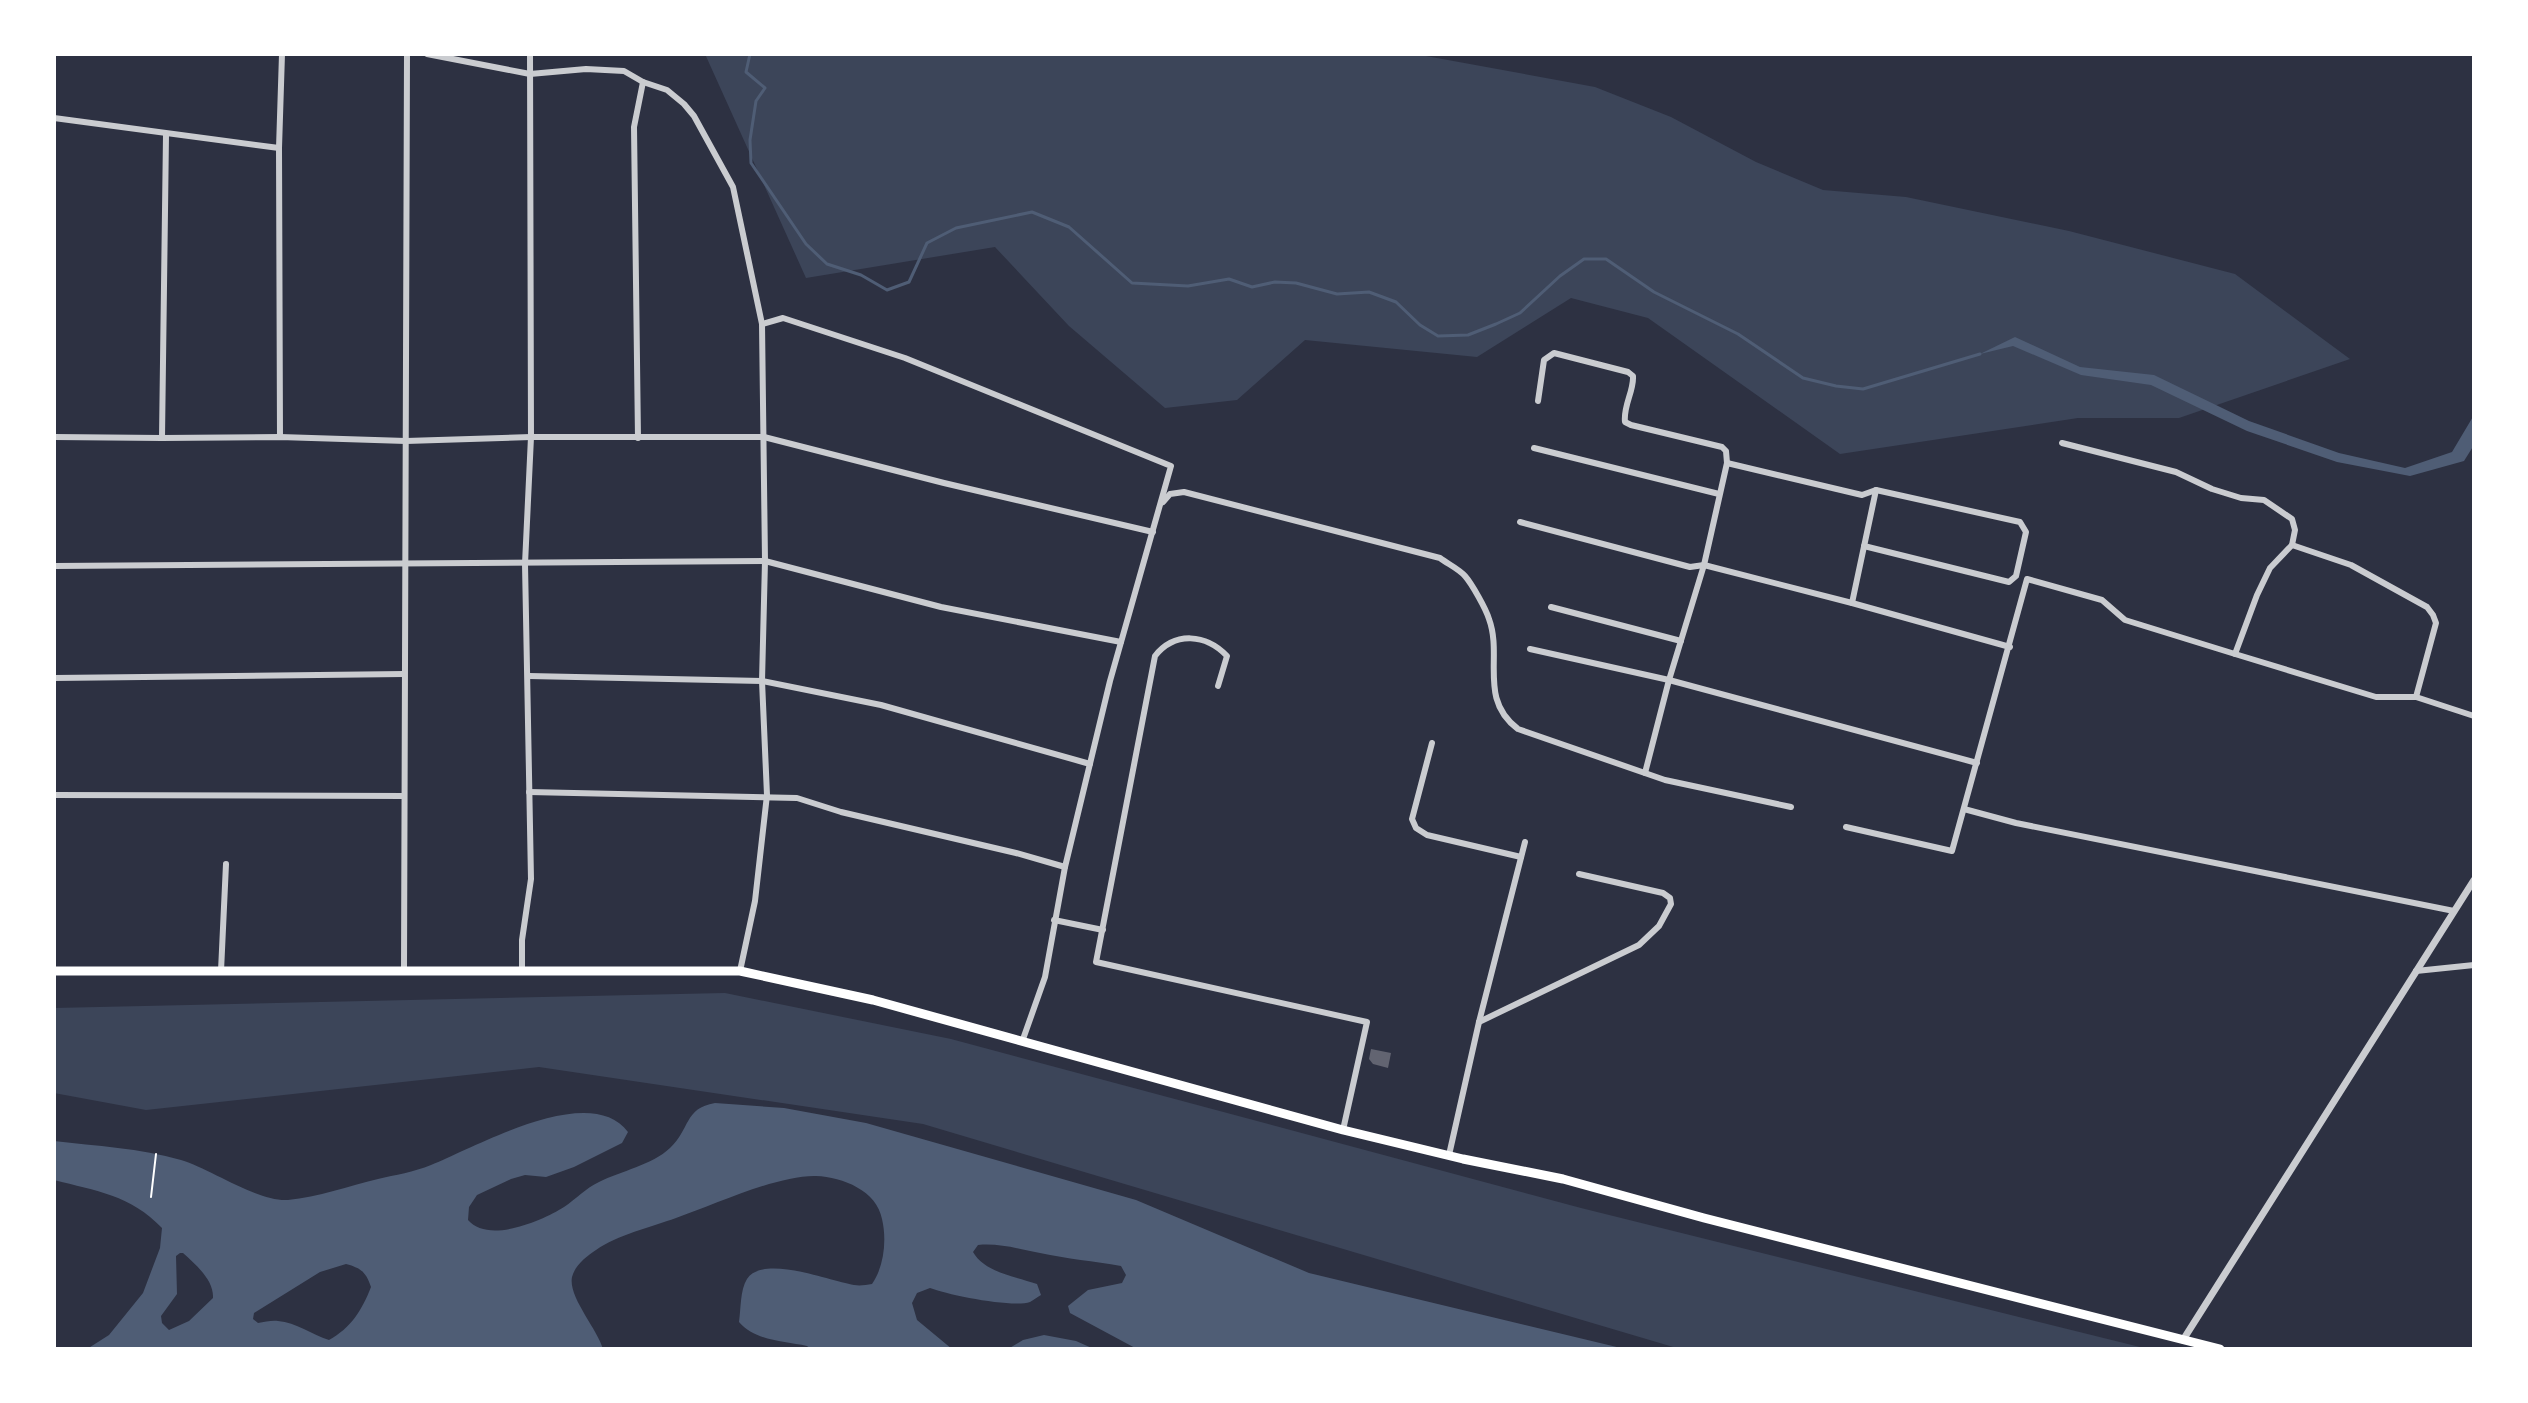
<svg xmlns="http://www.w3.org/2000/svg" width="2528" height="1403" font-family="Raleway,sans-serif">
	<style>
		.green { fill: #3c4559 }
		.water { fill: #4f5d75; fill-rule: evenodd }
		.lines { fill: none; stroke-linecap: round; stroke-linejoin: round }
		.stream { stroke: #4f5d75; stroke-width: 3 }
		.building { fill: #626471 }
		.path { stroke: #fff; stroke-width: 2 }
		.minor { stroke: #caccd0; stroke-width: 6 }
		.tertiary { stroke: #caccd0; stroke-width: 7 }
		.primary { stroke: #fff; stroke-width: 9 }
	</style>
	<rect width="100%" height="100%" fill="#2d3142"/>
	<!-- green -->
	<g class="green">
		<polygon points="705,54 1415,54 1595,87 1671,117 1756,162 1823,190 1906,197 2069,231 2235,274 2350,359 2179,418 2078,418 1840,454 1648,318 1571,298 1477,357 1305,340 1237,400 1165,408 1069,326 995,247 806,278"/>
		<polygon points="725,993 951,1039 1581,1208 2148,1349 1680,1349 923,1124 539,1067 146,1110 54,1093 54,1008"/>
	</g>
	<!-- water -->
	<g class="water">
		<polygon points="2015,337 2080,367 2154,375 2249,421 2339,453 2405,468 2452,452 2474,415 2474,445 2464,461 2410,476 2337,462 2247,431 2151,385 2081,375 2013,346 1980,354"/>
		<path d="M715,1103L784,1108L866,1123L1136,1200L1309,1273L1625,1349H1137L1070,1313L1068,1306L1088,1290L1122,1283L1126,1275L1121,1266C1094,1261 1067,1259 1040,1253C1018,1249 1000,1243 978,1245L973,1252C984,1272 1016,1277 1037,1284L1041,1295C1037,1297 1034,1300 1030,1302C1013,1308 948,1295 930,1288L917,1293L912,1303L917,1320L952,1349H811L807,1346C784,1341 755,1341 739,1322C741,1309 740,1290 747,1279C763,1254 830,1281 854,1285C860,1286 866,1285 872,1284C884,1267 887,1240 882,1219C877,1191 843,1177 816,1176C777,1175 714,1205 676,1218C651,1227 617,1235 596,1250C587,1256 575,1265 572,1277C568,1297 597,1328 603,1349H87L109,1335L143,1293L160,1248L162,1228C131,1195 96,1191 54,1180V1141C96,1146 140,1148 181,1160C211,1169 258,1202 288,1200C318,1197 349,1186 378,1179C395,1175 414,1172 431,1165C476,1147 590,1081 628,1132L622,1143L574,1167L546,1177L525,1175L511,1179L477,1195L469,1207L468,1220C488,1244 542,1221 564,1207C576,1199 586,1188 599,1182C621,1171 652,1165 670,1148C690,1130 684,1108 715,1103ZM180,1253H183C196,1265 214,1280 213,1298L189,1321L169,1330L162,1323L161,1316L177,1294L176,1256ZM346,1264C361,1268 366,1272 371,1287C362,1310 351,1328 329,1340C312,1335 296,1322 278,1321C272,1320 265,1322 258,1323L253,1319L254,1313L320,1272Z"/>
		<polygon points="1044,1335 1076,1341 1094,1349 1008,1349 1023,1340"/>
	</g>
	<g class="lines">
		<!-- stream -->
		<polyline class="stream" points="750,54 746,72 765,88 756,101 750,140 751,163 806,244 827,264 861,275 887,290 909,282 927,243 956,228 1032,212 1069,227 1132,283 1188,286 1229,279 1252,287 1275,282 1296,283 1337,294 1369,292 1396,302 1420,325 1438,336 1468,335 1496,324 1520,313 1560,276 1584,259 1606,259 1654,292 1738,334 1803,378 1836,386 1863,389 1980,354"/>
	</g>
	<!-- building -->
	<polygon class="building" points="1371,1049 1391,1053 1388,1068 1373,1064 1369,1059"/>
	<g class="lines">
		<!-- path -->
		<polyline class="path" points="151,1197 156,1154"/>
		<!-- minor -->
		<g class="minor">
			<polyline points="427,54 530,74 586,69 624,71 643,82 667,90 684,104 694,116 733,187 762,324 765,561 762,681 767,795 755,901 740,971"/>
			<polyline points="54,118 279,148"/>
			<polyline points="762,324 783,318 905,358 1171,466 1110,681 1065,867 1045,977 1022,1042"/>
			<path d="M1538,401L1544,360L1554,353L1628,372L1633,376C1634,391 1623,406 1625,422L1631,425L1722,447L1726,451L1727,463L1704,565L1669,680L1645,773"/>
			<polyline points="54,437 162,438 280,437 406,441 531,437 764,437 944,483 1153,532"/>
			<polyline points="280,437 279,148 282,54"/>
			<polyline points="162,438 166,135"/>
			<polyline points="638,438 634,127 643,82"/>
			<polyline points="2062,443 2176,472 2212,489 2241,498 2264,500 2292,519 2295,530 2292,545 2270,568 2257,595 2235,654"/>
			<polyline points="1534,448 1719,494"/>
			<polyline points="1727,463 1862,495 1876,490 2020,522 2026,532 2016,576 2009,582 1864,546"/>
			<path d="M1163,502L1170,494L1184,492L1440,558C1448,564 1459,569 1465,576C1472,584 1486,609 1489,619C1503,657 1478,699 1518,729L1665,780L1791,807"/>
			<polyline points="1520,522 1690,567 1704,565 1852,603 2010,647"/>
			<polyline points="2292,545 2351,565 2427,607 2433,615 2436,623 2416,697"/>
			<polyline points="54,566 765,561 941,607 1121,642"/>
			<polyline points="1852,603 1876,490"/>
			<polyline points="1551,607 1681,641"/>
			<polyline points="1530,649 1669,680 1977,763"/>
			<polyline points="529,676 762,681 881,705 1090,764"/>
			<polyline points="54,678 404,674"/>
			<path d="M1218,686L1227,656C1206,634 1175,631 1155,656L1096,962L1367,1022L1343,1130"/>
			<polyline points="1432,743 1412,819 1416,828 1427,835 1521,857"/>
			<polyline points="529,792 797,798 841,812 1016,853 1065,867"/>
			<polyline points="54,795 404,796"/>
			<polyline points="1964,809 2016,823 2454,911"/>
			<polyline points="1846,827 1952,851 2027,579 2102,600 2125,620 2235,654 2376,697 2416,697 2474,716"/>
			<polyline points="1054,920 1103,930"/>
			<polyline points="404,970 407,54"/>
			<polyline points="522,970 522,940 531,879 525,564 531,437 530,54"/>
			<polyline points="221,971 226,864"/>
			<polyline points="2416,971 2474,965"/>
			<polyline points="1479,1022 1639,945 1659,926 1671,904 1670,898 1663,893 1579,874"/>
			<polyline points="1449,1155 1479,1022 1525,842"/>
		</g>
		<!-- tertiary -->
		<polyline class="tertiary" points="2183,1340 2474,880"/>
		<!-- primary -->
		<polyline class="primary" points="54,971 740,971 873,1000 1343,1130 1463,1159 1563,1179 1704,1218 2220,1349"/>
	</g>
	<!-- border -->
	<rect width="2528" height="1403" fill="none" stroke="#ffffff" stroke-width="112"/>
</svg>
